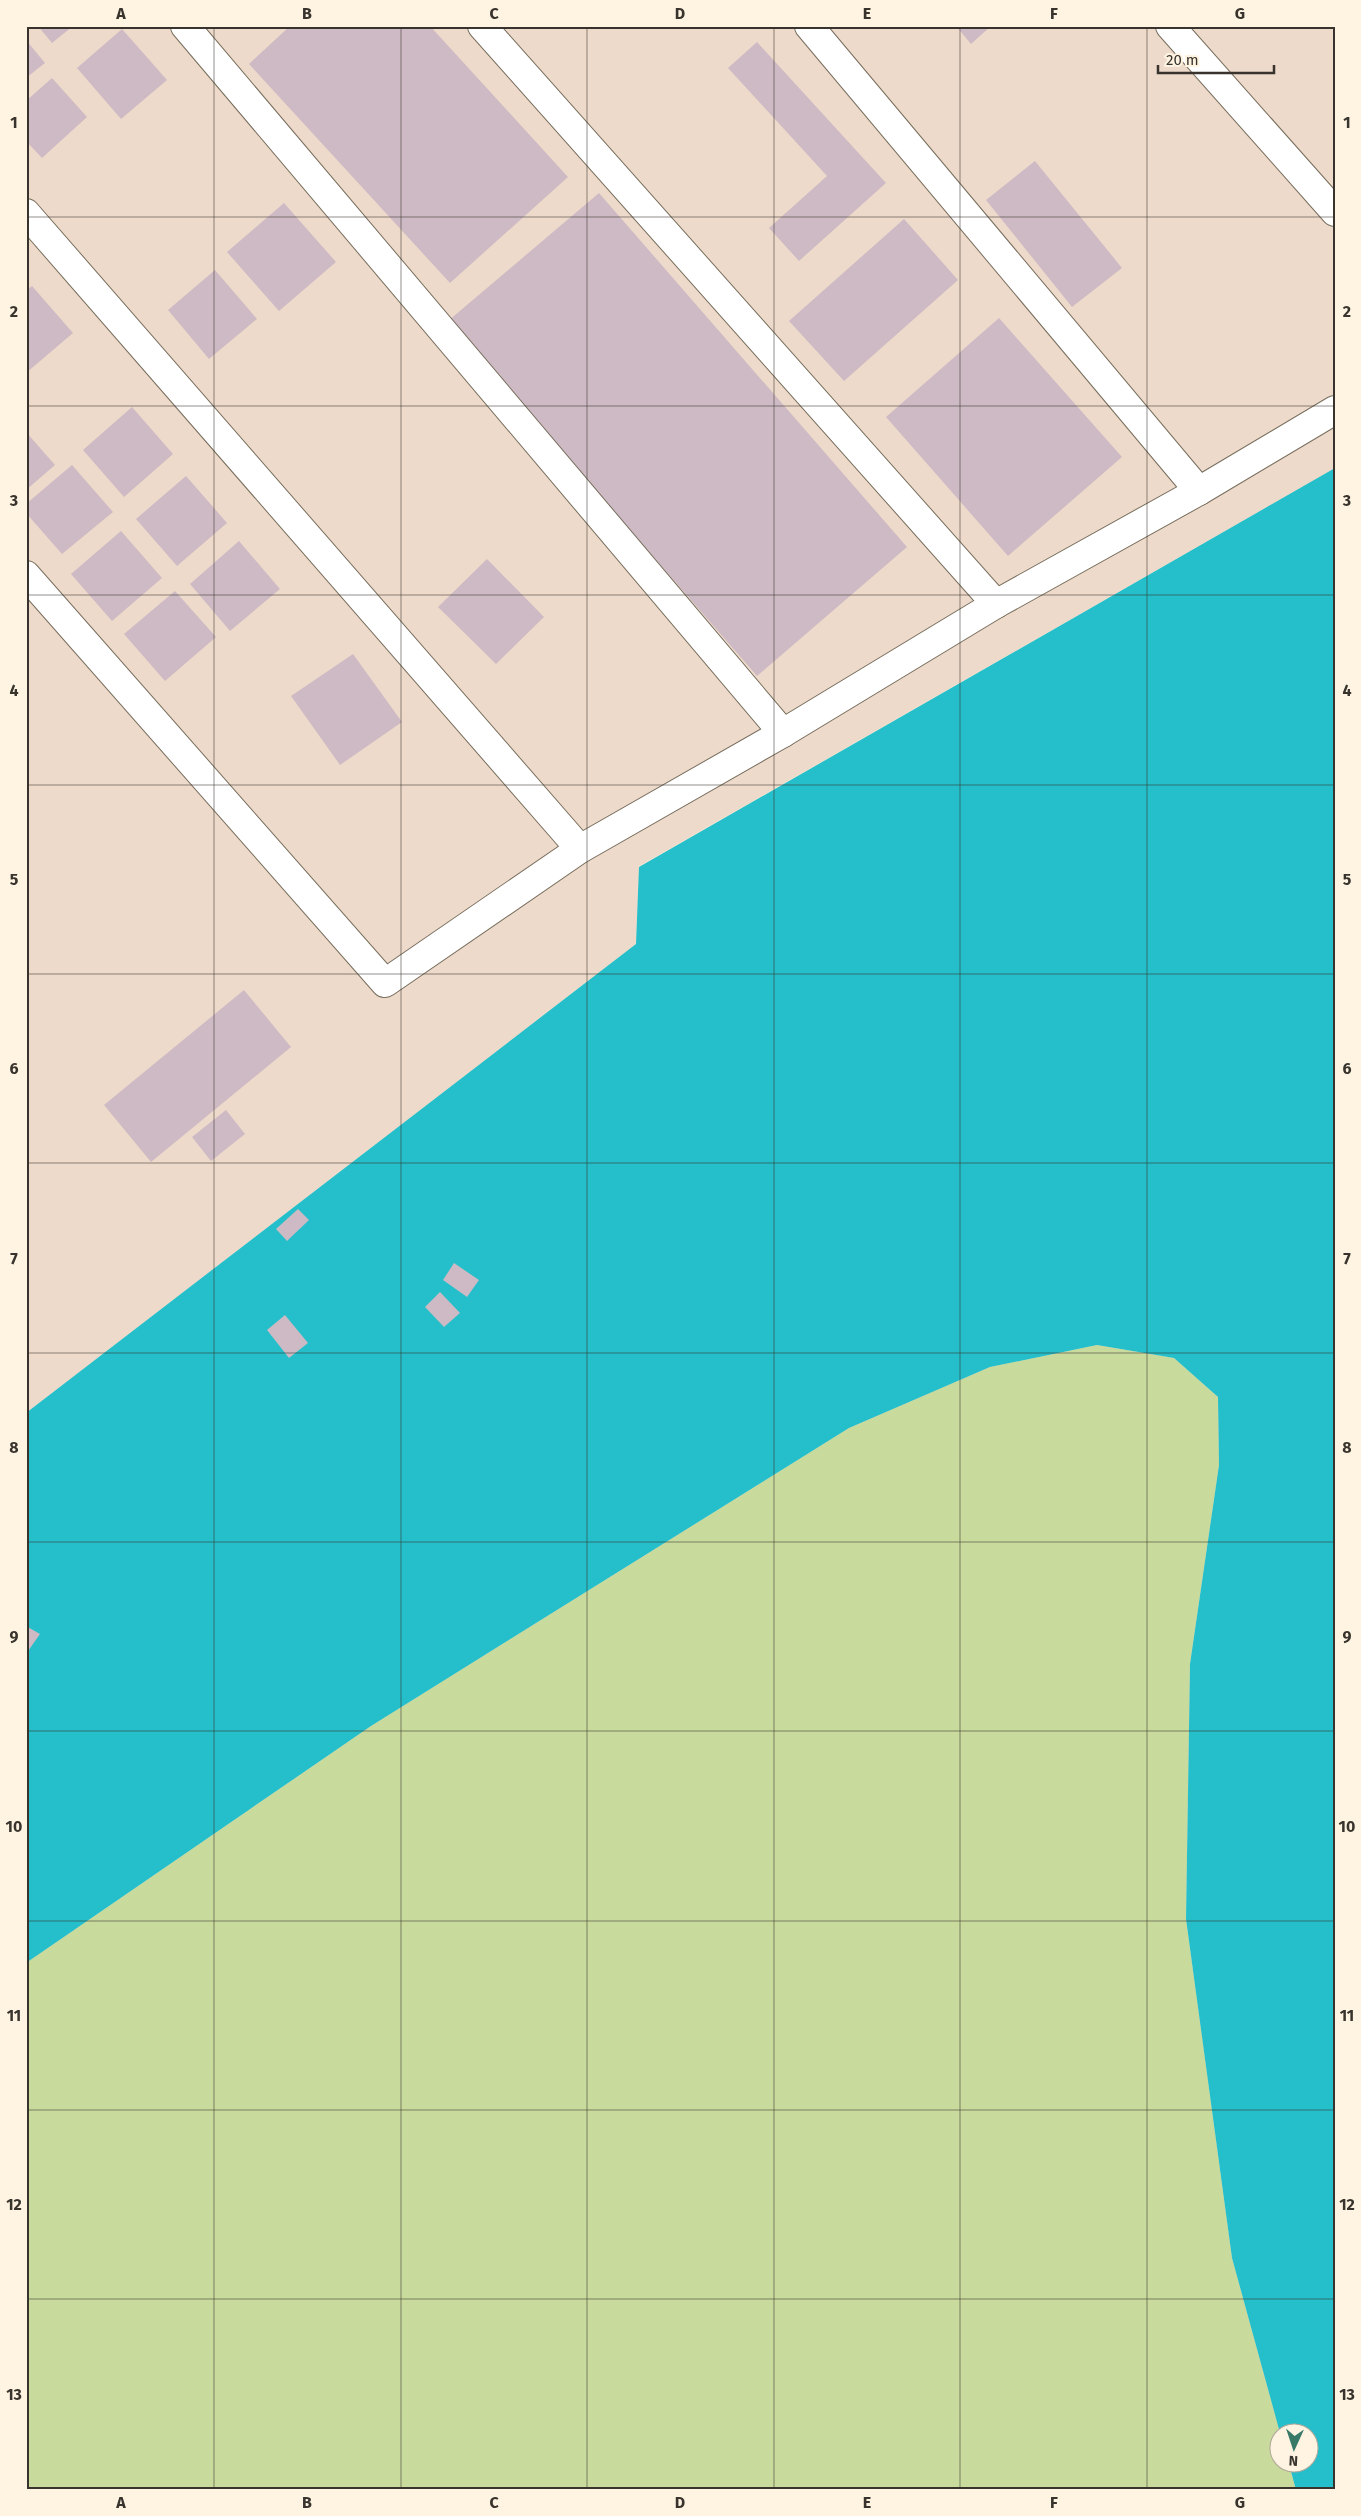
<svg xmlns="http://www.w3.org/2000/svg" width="1361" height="2516" font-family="'Fira Sans',sans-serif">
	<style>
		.industrial { fill: #eedacb }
		.green { fill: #c8da9c }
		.water { fill: #24bfca }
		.building { fill: #cebac4 }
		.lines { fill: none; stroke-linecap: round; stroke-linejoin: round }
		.street-casing { stroke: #776e5d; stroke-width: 30 }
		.street { stroke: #fff; stroke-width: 28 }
		.grid { fill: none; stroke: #38342d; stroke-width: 1; stroke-opacity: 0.55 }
		.neatline { fill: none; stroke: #38342d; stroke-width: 2 }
		.grid-label { font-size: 16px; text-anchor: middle; font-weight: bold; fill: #38342d }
	</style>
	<rect width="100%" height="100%" fill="#f2e7d5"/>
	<!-- industrial -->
	<polygon class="industrial" points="26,26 1335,26 1335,468 639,866 636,944 26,1413"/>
	<!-- green -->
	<polygon class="green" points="1097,1345 1174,1358 1218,1397 1219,1465 1190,1664 1186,1919 1232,2258 1280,2433 1278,2434 1278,2464 1289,2464 1296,2490 26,2490 26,1963 371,1726 849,1428 990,1367"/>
	<!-- water -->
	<polygon class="water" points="1335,468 1335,2490 1296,2490 1289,2464 1308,2464 1308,2434 1280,2433 1232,2258 1186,1919 1190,1664 1219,1465 1218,1397 1174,1358 1097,1345 990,1367 849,1428 371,1726 26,1963 26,1413 636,944 639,867"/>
	<!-- building -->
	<g class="building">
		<polygon points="38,26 73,26 52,43"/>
		<polygon points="290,26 430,26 568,177 450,283 249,64"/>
		<polygon points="956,26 991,26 971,44"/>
		<polygon points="122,29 167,80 121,119 77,68"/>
		<polygon points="26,40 45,63 26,78"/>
		<polygon points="757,42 886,183 799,261 769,228 827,176 728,68"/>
		<polygon points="52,78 87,117 42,158 26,141 26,101"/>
		<polygon points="1035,161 1122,268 1072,307 986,200"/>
		<polygon points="599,193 907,547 757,676 448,321"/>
		<polygon points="284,203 336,262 279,311 227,252"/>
		<polygon points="904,219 958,280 844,381 789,321"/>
		<polygon points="215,270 257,319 209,359 168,310"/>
		<polygon points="32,286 73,333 26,373 26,291"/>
		<polygon points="999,318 1122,457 1008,556 886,417"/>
		<polygon points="132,407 173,454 124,497 83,450"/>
		<polygon points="26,432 55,465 26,490"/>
		<polygon points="72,465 113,512 62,554 26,513 26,504"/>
		<polygon points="186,476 227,523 177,566 136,519"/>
		<polygon points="121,531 162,578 112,621 71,574"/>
		<polygon points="239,541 280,589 230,631 190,584"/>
		<polygon points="487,559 544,617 496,664 438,607"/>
		<polygon points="175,591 216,637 165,681 124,634"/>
		<polygon points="353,654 402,722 340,765 291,696"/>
		<polygon points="244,990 291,1047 151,1162 104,1105"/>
		<polygon points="226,1110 245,1134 211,1161 192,1137"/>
		<polygon points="298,1209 309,1220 287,1241 276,1229"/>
		<polygon points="454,1263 479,1280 467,1297 443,1280"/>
		<polygon points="440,1292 460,1313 444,1327 425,1307"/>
		<polygon points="285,1315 308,1343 289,1358 267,1330"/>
		<polygon points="26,1626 40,1634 26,1654"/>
	</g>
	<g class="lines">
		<defs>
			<g id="street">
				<polyline points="185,26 783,733"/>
				<polyline points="482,26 996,604"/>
				<polyline points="809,26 1199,491"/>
				<polyline points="1170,26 1335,212"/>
				<polyline points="26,213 580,849"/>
				<polyline points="26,575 385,983 580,849 783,733 996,604 1199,491 1335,410"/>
			</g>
		</defs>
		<!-- street casing -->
		<use href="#street" class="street-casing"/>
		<!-- street -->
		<use href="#street" class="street"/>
	</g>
	<!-- grid -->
	<path class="grid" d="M214,26V2490M401,26V2490M587,26V2490M774,26V2490M960,26V2490M1147,26V2490M26,217H1335M26,406H1335M26,595H1335M26,785H1335M26,974H1335M26,1163H1335M26,1353H1335M26,1542H1335M26,1731H1335M26,1921H1335M26,2110H1335M26,2299H1335"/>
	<!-- border -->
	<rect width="1361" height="2516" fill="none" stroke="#fff4e2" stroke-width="55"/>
	<!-- north arrow -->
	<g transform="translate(1294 2448) rotate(183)"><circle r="24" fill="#fff4e2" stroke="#afa79a"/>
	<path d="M0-4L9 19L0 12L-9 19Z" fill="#387968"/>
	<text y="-8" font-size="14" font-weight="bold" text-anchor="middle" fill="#38342d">N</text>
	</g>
	<!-- scale -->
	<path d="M1158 65v8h116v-8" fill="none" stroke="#38342d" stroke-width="2.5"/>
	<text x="1166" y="65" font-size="15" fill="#38342d" stroke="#fff4e2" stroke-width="4" paint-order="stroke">20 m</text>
	<rect x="28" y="28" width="1306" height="2460" class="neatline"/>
	<g class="grid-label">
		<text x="121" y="19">A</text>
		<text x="307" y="19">B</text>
		<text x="494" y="19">C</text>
		<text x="680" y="19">D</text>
		<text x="867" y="19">E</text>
		<text x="1054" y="19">F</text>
		<text x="1240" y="19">G</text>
		<text x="14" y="128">1</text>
		<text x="1347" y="128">1</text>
		<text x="14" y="317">2</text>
		<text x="1347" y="317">2</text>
		<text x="14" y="506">3</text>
		<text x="1347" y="506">3</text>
		<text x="14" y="696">4</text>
		<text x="1347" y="696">4</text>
		<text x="14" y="885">5</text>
		<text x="1347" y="885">5</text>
		<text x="14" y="1074">6</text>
		<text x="1347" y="1074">6</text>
		<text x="14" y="1264">7</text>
		<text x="1347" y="1264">7</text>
		<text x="14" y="1453">8</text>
		<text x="1347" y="1453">8</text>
		<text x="14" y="1642">9</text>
		<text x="1347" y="1642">9</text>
		<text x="14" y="1832">10</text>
		<text x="1347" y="1832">10</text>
		<text x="14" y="2021">11</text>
		<text x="1347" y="2021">11</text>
		<text x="14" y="2210">12</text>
		<text x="1347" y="2210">12</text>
		<text x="14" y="2400">13</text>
		<text x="1347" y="2400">13</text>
		<text x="121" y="2508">A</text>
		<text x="307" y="2508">B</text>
		<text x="494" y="2508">C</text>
		<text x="680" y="2508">D</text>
		<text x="867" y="2508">E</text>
		<text x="1054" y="2508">F</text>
		<text x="1240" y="2508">G</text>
	</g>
</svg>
